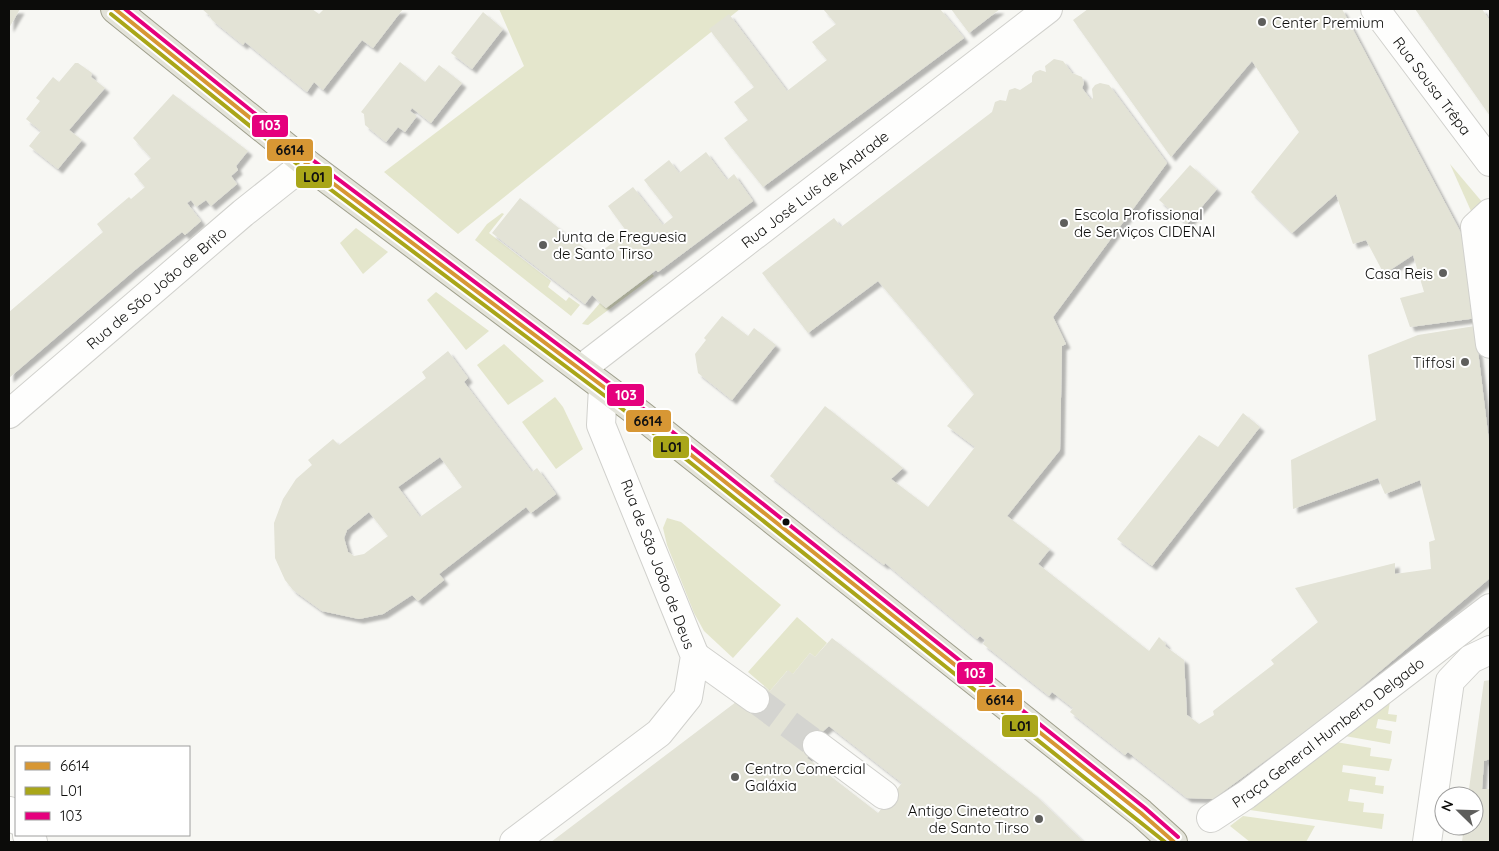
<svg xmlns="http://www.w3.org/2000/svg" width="1499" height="851" font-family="Quicksand,sans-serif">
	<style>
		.green { fill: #e4e6cc }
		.building { fill: #e3e3d6; fill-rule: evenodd; filter: url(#shadow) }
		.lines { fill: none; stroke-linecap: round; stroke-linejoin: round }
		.minor-tunnel { stroke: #d4d4d0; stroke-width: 28; stroke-dasharray: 28 14; stroke-linecap: butt }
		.minor-casing { stroke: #d1d1cd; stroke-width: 30 }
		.major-casing { stroke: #9e9e8b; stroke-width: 30 }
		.minor { stroke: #fefefd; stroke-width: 28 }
		.major { stroke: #e3e3d9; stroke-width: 28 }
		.bus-1-casing { stroke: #fff; stroke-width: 8 }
		.bus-2-casing { stroke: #fff; stroke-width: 8 }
		.bus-3-casing { stroke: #fff; stroke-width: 8 }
		.bus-1 { stroke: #d79734; stroke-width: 4 }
		.bus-2 { stroke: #a9a619; stroke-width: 4 }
		.bus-3 { stroke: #e5007d; stroke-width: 4 }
		.poi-dot { fill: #5e5e5c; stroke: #fff; stroke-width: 2 }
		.bus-dot { fill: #0c0c0a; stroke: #fff; stroke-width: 2 }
		.labels { text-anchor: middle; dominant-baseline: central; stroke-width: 4; stroke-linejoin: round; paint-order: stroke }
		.poi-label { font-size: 15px; fill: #0c0c0a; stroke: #fff; text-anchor: start }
		.street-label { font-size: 15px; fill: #0c0c0a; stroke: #fff }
		.line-badge { stroke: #fff; stroke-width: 2 }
		.badge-label { font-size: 14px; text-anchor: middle; font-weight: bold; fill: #fff }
		.pale-badge-label { font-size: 14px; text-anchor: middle; font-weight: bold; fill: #111 }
	</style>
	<defs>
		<filter id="shadow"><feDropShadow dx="4.5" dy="4.5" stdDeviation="1" flood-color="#0004"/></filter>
	</defs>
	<rect width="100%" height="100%" fill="#f7f7f3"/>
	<!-- green -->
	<g class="green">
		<polygon points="499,9 740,9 458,234 384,172 524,66"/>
		<polygon points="1450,164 1488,209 1475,220"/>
		<polygon points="502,213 504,214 489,233 551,281 548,287 566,301 569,297 580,305 571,316 475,240 487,224"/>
		<polygon points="356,228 388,252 363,274 340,243"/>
		<polygon points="652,274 654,276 588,325 582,324 600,303 606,308"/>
		<polygon points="436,292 489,331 466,350 427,300"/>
		<polygon points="504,344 544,381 508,405 477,365"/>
		<polygon points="555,397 563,407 583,449 556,469 522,422"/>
		<polygon points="667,518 681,522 781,605 733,658 704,631 694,613 667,545 663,528"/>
		<polygon points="797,617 827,643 815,657 810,653 793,674 787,671 770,691 748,672"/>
		<polygon points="1390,701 1388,714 1397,715 1396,722 1378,719 1376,728 1392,731 1390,744 1345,736"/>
		<polygon points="1336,742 1371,748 1370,756 1392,759 1389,771 1343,765 1342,772 1376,777 1375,785 1384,786 1383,794 1350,789 1348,801 1364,803 1363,812 1384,814 1382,829 1250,810"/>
		<polygon points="1243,816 1315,826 1306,842 1250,842 1230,826"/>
	</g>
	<!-- building -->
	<g class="building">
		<polygon points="9,9 20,9 9,28"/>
		<polygon points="202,9 312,9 319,14 324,9 403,9 373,48 362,40 323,90 314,82 307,92 245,42 243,45 212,20 209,15"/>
		<polygon points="823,9 940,9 964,38 763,187 724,138 748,120 734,102 754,87 709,29 729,14 787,91 827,60 812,42 836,24"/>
		<polygon points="951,9 1000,9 969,33"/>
		<polygon points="1088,9 1342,9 1461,233 1477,318 1410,327 1400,298 1424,292 1413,255 1384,274 1366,240 1353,244 1336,194 1292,233 1251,192 1299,132 1252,61 1171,157 1073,20"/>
		<polygon points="1415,9 1482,9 1490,21 1490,116"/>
		<polygon points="483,12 503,29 472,69 451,53"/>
		<polygon points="1054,59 1063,61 1072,73 1082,77 1084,83 1082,88 1091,100 1093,98 1092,89 1095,85 1100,83 1109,85 1167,163 1053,317 1066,344 1062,346 1060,450 1007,516 1050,549 1038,564 1149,651 1159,637 1166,644 1165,646 1184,660 1187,715 1199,724 1214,715 1213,711 1274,664 1271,660 1318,622 1295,588 1395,563 1395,574 1431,569 1429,542 1435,540 1420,480 1385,494 1378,478 1293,509 1291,460 1376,420 1368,355 1418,335 1475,326 1490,450 1490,578 1339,706 1341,708 1324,721 1322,719 1213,799 1187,798 1128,752 1125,755 1070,712 1073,708 1052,692 1049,696 983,644 985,640 980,636 977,639 885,563 884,565 839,531 770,476 825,406 903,468 891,479 928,507 975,447 947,426 974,394 878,281 808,333 762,273 834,218 841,227 992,112 995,102 1000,100 1006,101 1009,90 1015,88 1020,90 1032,82 1032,76 1035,72 1040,70 1046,72 1045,66"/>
		<polygon points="400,62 425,82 439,65 462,83 431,123 412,108 410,111 417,116 405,132 398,127 386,142 365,125 364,114 361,112"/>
		<polygon points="75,63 78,63 92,73 91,77 105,88 69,130 82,140 58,169 29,146 41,131 26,119 40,101 36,98 53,77 59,82"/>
		<polygon points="173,94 248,151 236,166 238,170 231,176 237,184 211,206 206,200 196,207 191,200 187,203 201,221 185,235 182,232 135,270 9,378 9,312 103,232 97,224 129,197 131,199 145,187 134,174 151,158 133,138"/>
		<polygon points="706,152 727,180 734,174 753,201 658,272 656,270 606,308 592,295 585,304 492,233 520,198 595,256 627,232 608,206 633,187 663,225 673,217 644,180 669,160 679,173"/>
		<polygon points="1190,165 1217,189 1187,224 1159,200"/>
		<polygon points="722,316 748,336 754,328 776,345 732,400 698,373 695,354 706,340 704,338"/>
		<path d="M448,351L468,378L464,382L532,472L537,468L556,494L531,513L526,507L439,574L444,580L418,601L412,595L383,614L359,619L322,611L293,590L285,580L275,558L274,523L283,499L296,479L312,465L308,460L333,439L339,445L426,378L422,372ZM440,457L462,487L420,517L398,487ZM369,512L388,536L364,554L354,556L348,552L344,538L347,530Z"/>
		<polygon points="1243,413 1260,427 1152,566 1117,539 1199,435 1218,447"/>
		<path d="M832,638L1036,796L1084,842H551L736,702L748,709L764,686L770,691L788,670L793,674L810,653L815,657ZM829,726L902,783L878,813L807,758L826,735L821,733Z"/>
		<polygon points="1490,680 1490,759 1484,761 1482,789 1490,789 1490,842 1462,842 1464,826 1474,826 1474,796 1468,796 1484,681"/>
	</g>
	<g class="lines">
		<!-- minor-tunnel -->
		<polyline class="minor-tunnel" points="755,699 817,745"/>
		<defs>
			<g id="minor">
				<path id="s1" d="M1375,9L1490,162"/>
				<polyline points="1490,213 1475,227 1490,344"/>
				<path id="s2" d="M581,369L1048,9"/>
				<path id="s3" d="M9,414L243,213L306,163"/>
				<polyline points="695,656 755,699"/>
				<polyline points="817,745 884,795"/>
				<polyline points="9,811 16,820"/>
				<path id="s4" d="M1211,818L1246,795L1490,608"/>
				<polyline points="27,835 33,842"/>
				<polyline points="514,842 659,733 688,697 695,656 601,425 603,387"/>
				<polyline points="1427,842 1450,681 1471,659 1490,650"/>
			</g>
			<polyline id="major" points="115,9 306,163 641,415 1141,813 1173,842"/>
		</defs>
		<!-- minor casing -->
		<use href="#minor" class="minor-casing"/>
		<!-- major casing -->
		<use href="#major" class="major-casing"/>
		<!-- minor -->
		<use href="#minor" class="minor"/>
		<!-- major -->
		<use href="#major" class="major"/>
		<defs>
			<polyline id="bus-1" points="115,9 306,163 641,415 1141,813 1174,842"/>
			<polyline id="bus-2" points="111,14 302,168 637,420 1165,842"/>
			<polyline id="bus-3" points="125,9 310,158 645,410 1145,808 1178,837"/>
		</defs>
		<!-- bus-1 casing -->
		<use href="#bus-1" class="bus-1-casing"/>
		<!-- bus-2 casing -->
		<use href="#bus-2" class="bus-2-casing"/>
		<!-- bus-3 casing -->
		<use href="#bus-3" class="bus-3-casing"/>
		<!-- bus-1 -->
		<use href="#bus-1" class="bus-1"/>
		<!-- bus-2 -->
		<use href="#bus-2" class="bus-2"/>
		<!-- bus-3 -->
		<use href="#bus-3" class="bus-3"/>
	</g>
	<!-- markers -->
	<g class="poi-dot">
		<circle cx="1262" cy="22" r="5"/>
		<circle cx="1064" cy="223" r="5"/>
		<circle cx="543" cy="245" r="5"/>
		<circle cx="1443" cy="273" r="5"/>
		<circle cx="1465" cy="362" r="5"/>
		<circle cx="735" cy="777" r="5"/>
		<circle cx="1039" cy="819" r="5"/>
	</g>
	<circle class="bus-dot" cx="786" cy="522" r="4.5"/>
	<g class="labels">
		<!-- poi labels -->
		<g class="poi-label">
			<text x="1272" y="22">Center Premium</text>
			<text x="1074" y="214">Escola Profissional<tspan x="1074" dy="17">de Serviços CIDENAI</tspan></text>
			<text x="553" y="236">Junta de Freguesia<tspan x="553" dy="17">de Santo Tirso</tspan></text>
			<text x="1433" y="273" text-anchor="end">Casa Reis</text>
			<text x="1455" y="362" text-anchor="end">Tiffosi</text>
			<text x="745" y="768">Centro Comercial<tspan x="745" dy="17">Galáxia</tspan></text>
			<text x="1029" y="810" text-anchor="end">Antigo Cineteatro<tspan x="1029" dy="17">de Santo Tirso</tspan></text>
		</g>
		<!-- street labels -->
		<g class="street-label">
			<text stroke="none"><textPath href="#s1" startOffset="96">Rua Sousa Trêpa</textPath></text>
			<text stroke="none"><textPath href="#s2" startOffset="295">Rua José Luís de Andrade</textPath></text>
			<text stroke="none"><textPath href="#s3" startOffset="194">Rua de São João de Brito</textPath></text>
			<text transform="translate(658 564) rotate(69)">Rua de São João de Deus</text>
			<text stroke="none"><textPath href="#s4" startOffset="145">Praça General Humberto Delgado</textPath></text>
		</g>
	</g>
	<g class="line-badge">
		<rect x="251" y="114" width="38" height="24" rx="5" fill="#e5007d"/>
		<rect x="266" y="138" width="48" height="24" rx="5" fill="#d79734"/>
		<rect x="295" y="165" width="38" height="24" rx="5" fill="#a9a619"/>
		<rect x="606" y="383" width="39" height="24" rx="5" fill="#e5007d"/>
		<rect x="625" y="409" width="47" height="24" rx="5" fill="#d79734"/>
		<rect x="652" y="435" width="38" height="24" rx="5" fill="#a9a619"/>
		<rect x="956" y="661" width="38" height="24" rx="5" fill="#e5007d"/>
		<rect x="976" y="688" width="47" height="24" rx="5" fill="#d79734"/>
		<rect x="1001" y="714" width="38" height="24" rx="5" fill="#a9a619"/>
	</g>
	<g class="badge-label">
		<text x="270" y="130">103</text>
		<text x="626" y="400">103</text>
		<text x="975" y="678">103</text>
	</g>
	<g class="pale-badge-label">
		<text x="290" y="155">6614</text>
		<text x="314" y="182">L01</text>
		<text x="648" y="426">6614</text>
		<text x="671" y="452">L01</text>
		<text x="1000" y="705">6614</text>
		<text x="1020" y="731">L01</text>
	</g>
	<!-- border -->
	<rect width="1499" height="851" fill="none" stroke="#0c0c0a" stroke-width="20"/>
	<!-- legend -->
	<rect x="15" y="746" width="175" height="90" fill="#ffffff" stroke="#9e9e9d"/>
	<rect x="25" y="762" width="25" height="8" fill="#d79734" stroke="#9e9e9d"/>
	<text x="60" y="771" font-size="15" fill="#0c0c0a">6614</text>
	<rect x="25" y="787" width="25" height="8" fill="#a9a619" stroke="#9e9e9d"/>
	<text x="60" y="796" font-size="15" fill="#0c0c0a">L01</text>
	<rect x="25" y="812" width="25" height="8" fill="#e5007d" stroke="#9e9e9d"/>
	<text x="60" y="821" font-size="15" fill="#0c0c0a">103</text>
	<!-- north arrow -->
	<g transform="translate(1459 811) rotate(293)"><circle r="24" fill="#ffffff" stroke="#9e9e9d"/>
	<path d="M0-4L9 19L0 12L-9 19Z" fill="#5e5e5c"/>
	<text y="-8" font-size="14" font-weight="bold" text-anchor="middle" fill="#0c0c0a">N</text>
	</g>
</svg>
